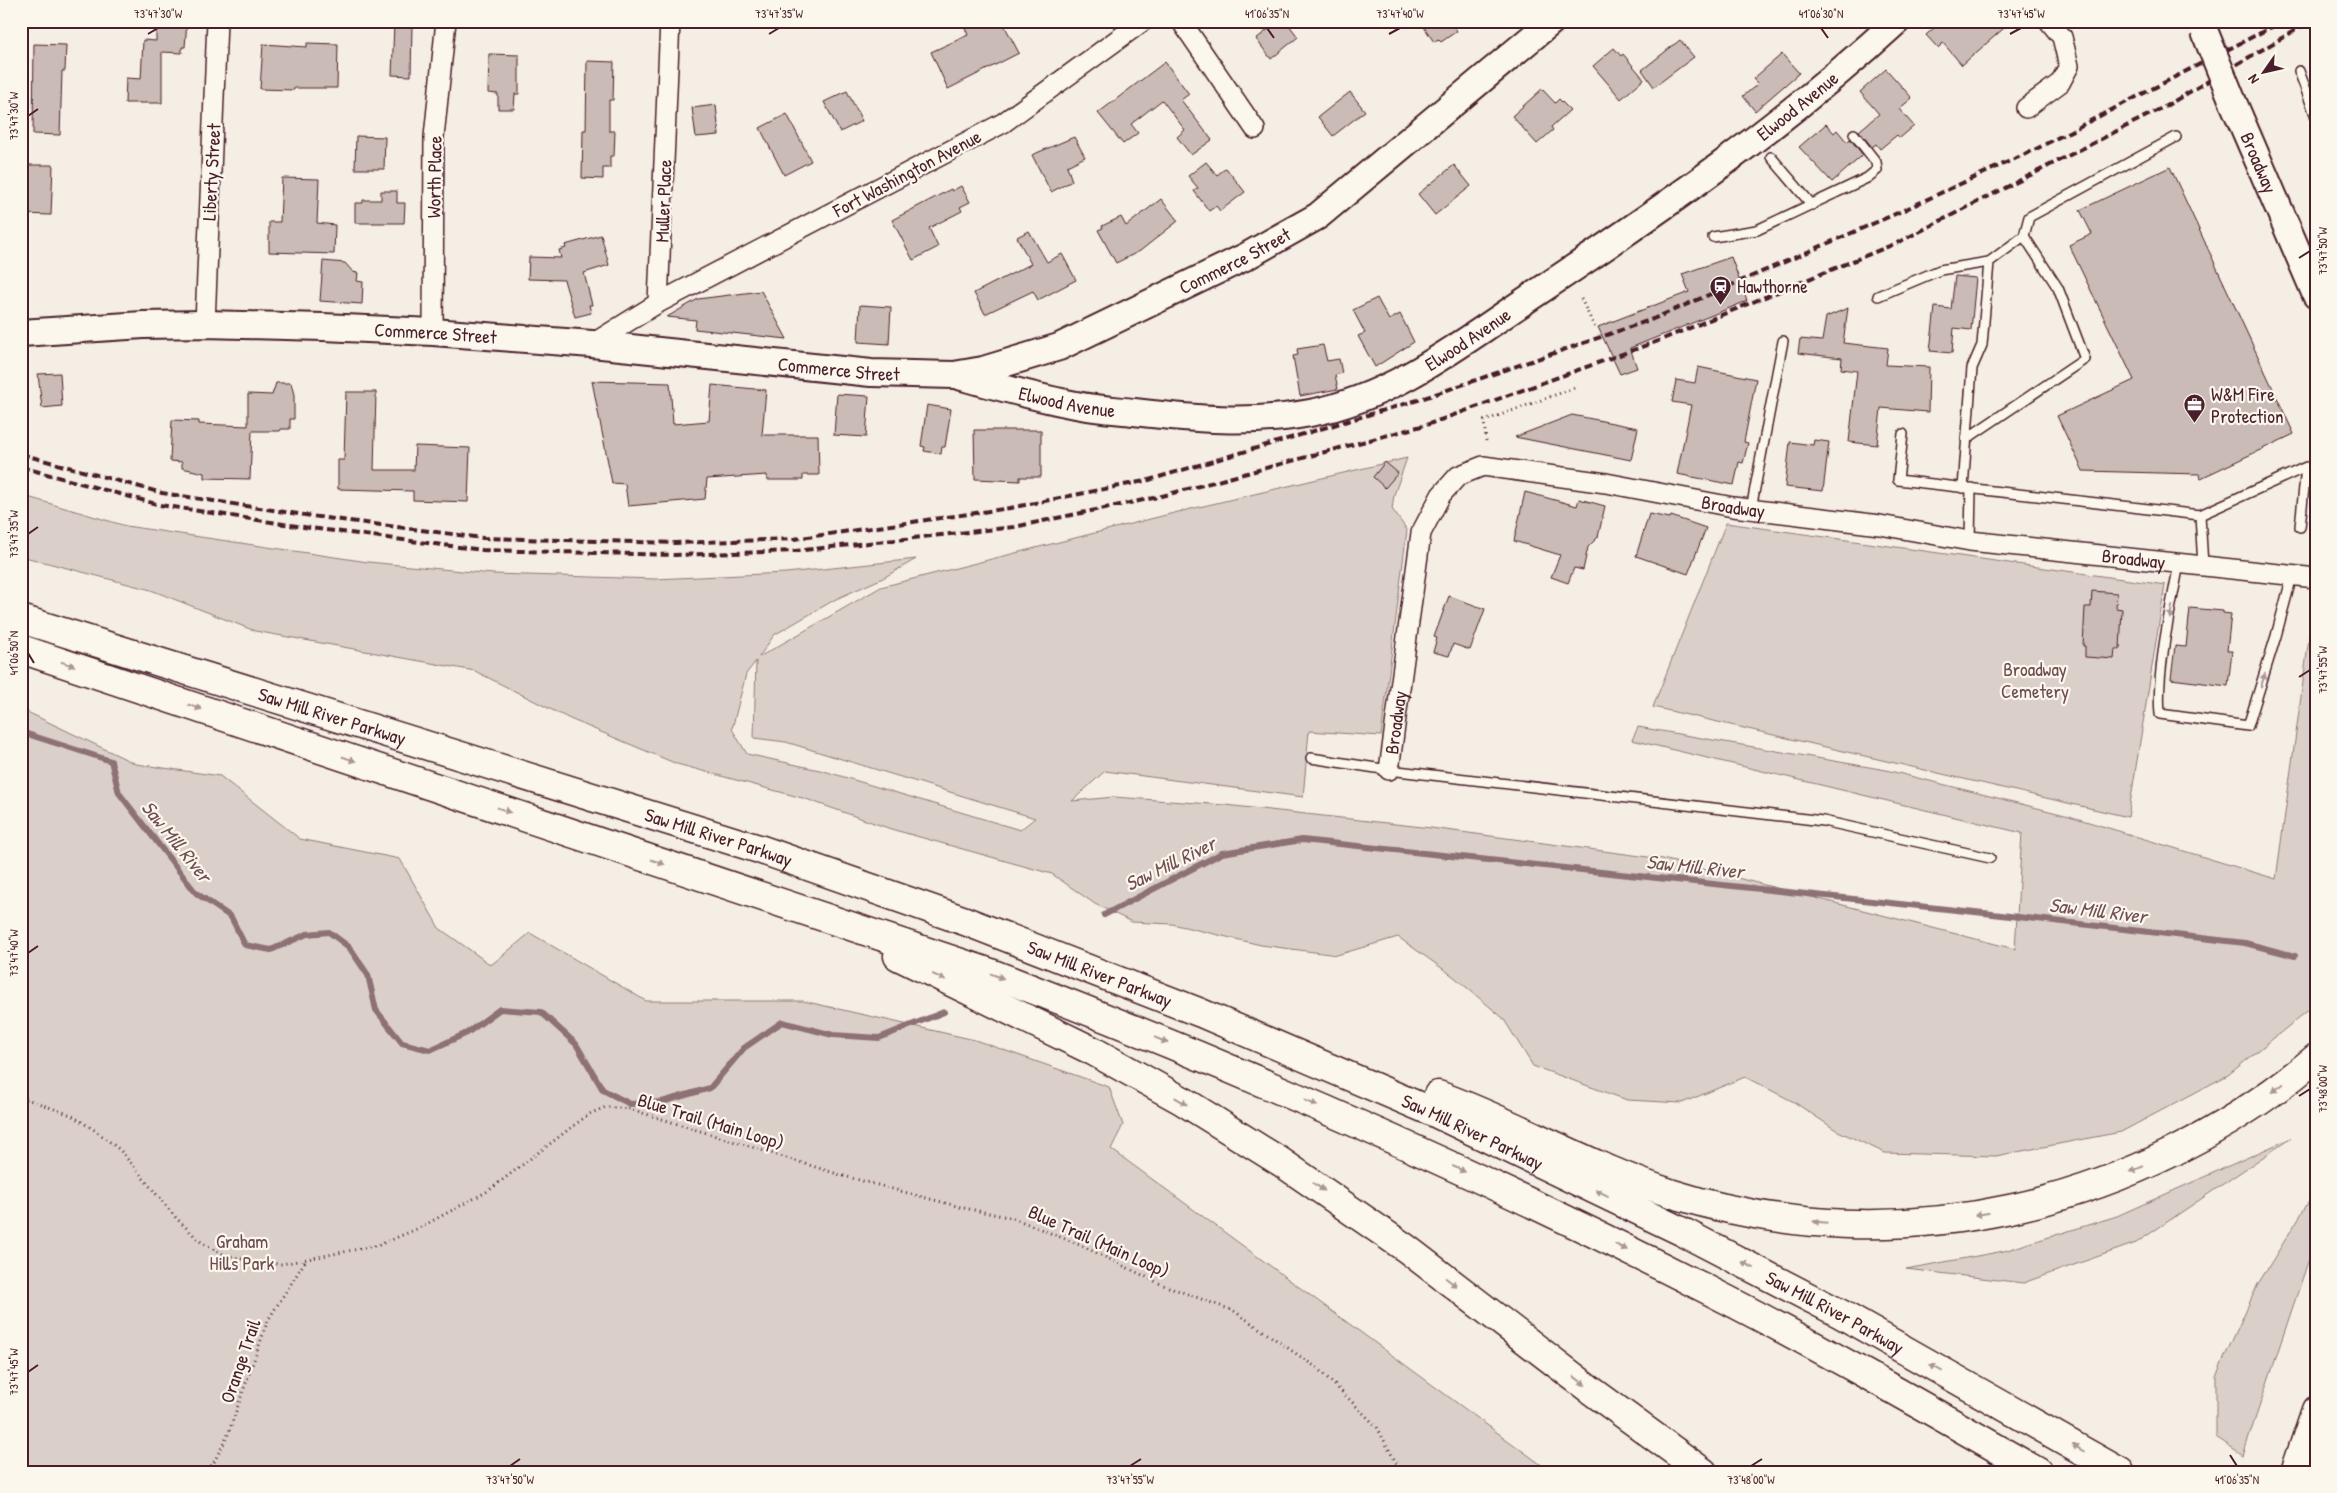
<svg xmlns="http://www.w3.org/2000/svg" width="2337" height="1493" font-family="'Patrick Hand',sans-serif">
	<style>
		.green { fill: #dbd0c9; stroke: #92787a; fill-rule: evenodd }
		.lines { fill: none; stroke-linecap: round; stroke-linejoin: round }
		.stream { stroke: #8d7174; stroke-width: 6 }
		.building { fill: #cabbb6; stroke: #4a1f2b }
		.lane-casing { stroke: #4a1f2b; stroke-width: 12 }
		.street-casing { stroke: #4a1f2b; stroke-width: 22 }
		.secondary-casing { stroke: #4a1f2b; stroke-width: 30 }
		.highway-casing { stroke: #4a1f2b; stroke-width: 31 }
		.path { stroke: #4a1f2b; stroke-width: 3; stroke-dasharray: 1 4; stroke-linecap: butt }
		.lane { stroke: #fbf7ec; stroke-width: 9 }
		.street { stroke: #fbf7ec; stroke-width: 19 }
		.secondary { stroke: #fbf7ec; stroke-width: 26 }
		.highway { stroke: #fbf7ec; stroke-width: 28 }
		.rail { stroke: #4a1f2b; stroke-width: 4; stroke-dasharray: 8 4; stroke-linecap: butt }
		.secondary-bridge-casing { stroke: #4a1f2b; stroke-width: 30; stroke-linecap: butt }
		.secondary-bridge { stroke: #fbf7ec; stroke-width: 26 }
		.oneway { fill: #ab9695 }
		.ticks { fill: none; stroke: #4a1f2b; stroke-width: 2 }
		.labels { text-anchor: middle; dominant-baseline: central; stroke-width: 4.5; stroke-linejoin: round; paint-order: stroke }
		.street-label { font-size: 19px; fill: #4a1f2b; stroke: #fbf7ec }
		.poi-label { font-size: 19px; fill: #4a1f2b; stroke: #fbf7ec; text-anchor: start }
		.park-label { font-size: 19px; fill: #6e4b52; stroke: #fbf7ec }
		.water-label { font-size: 20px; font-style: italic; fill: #714f56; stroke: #fbf7ec }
		.neatline { fill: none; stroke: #4a1f2b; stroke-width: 2 }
		.ticks-label { font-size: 12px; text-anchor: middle; fill: #4a1f2b }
	</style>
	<rect width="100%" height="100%" fill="#f4eee4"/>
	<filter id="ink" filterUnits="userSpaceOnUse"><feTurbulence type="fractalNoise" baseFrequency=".02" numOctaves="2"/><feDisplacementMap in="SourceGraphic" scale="10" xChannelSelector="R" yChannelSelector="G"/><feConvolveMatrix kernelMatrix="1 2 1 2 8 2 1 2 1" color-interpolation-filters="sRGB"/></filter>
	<g filter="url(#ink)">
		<!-- green -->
		<g class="green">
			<path d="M1407,458L1394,495L1392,509L1407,530L1381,736L1309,731L1303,797L1105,771L1072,801L1114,797L1225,805L1431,828L1663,859L2015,949L2022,833L1632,740L1638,727L1886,770L2069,816L2276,879L2313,609H2316V1004L2228,1075L2121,1132L1996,1156L1885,1153L1836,1130L1794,1102L1745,1077L1682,1103L1627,1100L1533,1066L1503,1018L1453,976L1398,937L1337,955L1261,945L1172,924L1132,922L1095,904L1052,874L891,829L806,799L677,764L570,719L475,671L255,631L151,590L21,556V495L126,526L368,562L493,574L655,579L786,573L916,559L883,578L836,599L774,635L759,657L881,587L1174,513ZM756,661L754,738L786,742L1035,818L1020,830L824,771L747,754L732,729L746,674Z"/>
			<polygon points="1726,523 2165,585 2128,817 1653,707"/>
			<polygon points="21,709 136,764 220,776 300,839 400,859 439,928 491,965 530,933 646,1001 803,1001 975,1040 1109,1087 1123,1125 1111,1149 1551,1472 21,1472"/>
			<polygon points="2291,1138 2136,1243 2023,1283 1906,1269 2004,1251 2117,1216"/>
			<polygon points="2316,1190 2316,1238 2243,1455 2216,1437 2216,1376 2258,1284"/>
		</g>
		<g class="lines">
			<!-- stream -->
			<g class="stream">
				<polyline points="21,732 111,761 119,793 196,893 231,917 245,945 271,950 307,934 329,932 349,947 368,975 376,1010 402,1043 430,1050 467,1033 500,1009 541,1012 576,1044 603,1090 630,1104 662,1102 710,1088 744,1048 782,1022 833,1035 879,1038 944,1012"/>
				<polyline points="1104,915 1222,853 1302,840 1984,913 2245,943 2295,956"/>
			</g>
		</g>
		<!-- building -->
		<g class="building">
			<polygon points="159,21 187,21 185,47 182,47 182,53 162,52 162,103 125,103 126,78 141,79 143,40 156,41 156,27 159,27"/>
			<polygon points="962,21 1002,21 1019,53 948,89 931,52 968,35"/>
			<polygon points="1279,21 1286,21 1298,37 1271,59 1256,39"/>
			<polygon points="1420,21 1464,21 1455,28 1457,31 1441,42 1438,39 1434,42"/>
			<polygon points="1942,21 2012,21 1962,65 1943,43 1938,48 1926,35"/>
			<polygon points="394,23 412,24 411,76 392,75"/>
			<polygon points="1680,40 1694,57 1654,87 1642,70"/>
			<polygon points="307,43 338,44 337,88 294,88 294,90 260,89 263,44 307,47"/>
			<polygon points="34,44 66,45 65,71 62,71 60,135 33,134"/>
			<polygon points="1614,48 1621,56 1623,54 1644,79 1621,99 1593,66"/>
			<polygon points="489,54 519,55 519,94 515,94 514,109 498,109 498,94 488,93"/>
			<polygon points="1782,54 1799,73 1755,111 1743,96 1758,84 1753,79"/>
			<polygon points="587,61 614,62 613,100 609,100 609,131 615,131 614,156 610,156 610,168 603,168 603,179 582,178 583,130 586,130"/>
			<polygon points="1165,62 1189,94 1181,100 1212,140 1191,155 1177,137 1185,130 1162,100 1131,124 1138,133 1123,144 1098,113"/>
			<polygon points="1886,69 1912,98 1899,109 1914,126 1900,138 1897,135 1880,149 1876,144 1872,147 1859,131 1879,114 1860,92"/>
			<polygon points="1542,89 1555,103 1559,99 1570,110 1551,127 1553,130 1537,144 1512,116"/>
			<polygon points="847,91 862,121 840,132 824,102"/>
			<polygon points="1350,92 1365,111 1333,136 1318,117"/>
			<polygon points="716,105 719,135 696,137 692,108"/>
			<polygon points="787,114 811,161 784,175 760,128"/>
			<polygon points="1826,124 1834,133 1837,130 1847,142 1850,139 1863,155 1832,182 1799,147"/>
			<polygon points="356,136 385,137 384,169 355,169"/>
			<polygon points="1074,137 1085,157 1067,166 1072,181 1051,192 1032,155"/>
			<polygon points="1206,162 1217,175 1226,168 1245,192 1220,211 1216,206 1209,211 1194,191 1198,188 1188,176"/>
			<polygon points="21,165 53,165 51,215 21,214"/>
			<polygon points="1454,165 1471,186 1435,215 1418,194"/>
			<polygon points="2170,167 2294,434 2201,478 2199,474 2083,471 2057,416 2134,380 2069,245 2092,234 2080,210"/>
			<polygon points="282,178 319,179 317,223 335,225 334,254 269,252 269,222 280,222"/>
			<polygon points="961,186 970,202 960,207 962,211 929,228 938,247 913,260 892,220 951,189 952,191"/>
			<polygon points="381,191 397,191 397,203 405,203 404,223 355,223 355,203 363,203 363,200 381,200"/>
			<polygon points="1161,199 1178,221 1140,251 1116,263 1098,230 1103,228 1102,226 1121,217 1126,226"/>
			<polygon points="1029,231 1047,262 1062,254 1076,280 1038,300 1033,291 985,314 974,293 1031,264 1017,237"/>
			<polygon points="601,235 609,265 584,273 592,305 589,305 591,313 575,317 564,280 528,279 529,257 561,258 559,250 566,248 565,245"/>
			<polygon points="1731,257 1747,301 1630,348 1637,368 1620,374 1598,327 1689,292 1682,274"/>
			<polygon points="323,261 345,263 353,272 358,273 357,281 363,282 362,304 320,301"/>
			<polygon points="1955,276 1976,278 1971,330 1954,328 1952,353 1930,351 1935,307 1951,309"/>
			<polygon points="761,291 787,339 695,329 696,320 667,317 698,299"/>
			<polygon points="1377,298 1389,320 1400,314 1414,342 1375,367 1358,336 1365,333 1353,310"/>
			<polygon points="860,305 891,307 889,344 858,342"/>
			<polygon points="1848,308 1843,343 1888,348 1886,365 1929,367 1928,412 1881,408 1877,445 1849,442 1857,371 1841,369 1842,358 1798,353 1800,339 1822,341 1826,317"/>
			<polygon points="1323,345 1327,361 1339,359 1342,373 1335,375 1338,389 1300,396 1293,356 1298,355 1297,349"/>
			<polygon points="1698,367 1756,379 1744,442 1748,443 1743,463 1739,462 1734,485 1677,474 1691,405 1672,402 1676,380 1695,383"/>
			<polygon points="60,373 62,406 42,408 38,374"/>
			<polygon points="592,381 670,383 673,424 709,421 712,385 766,390 762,435 818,435 819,475 803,475 803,480 767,480 767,475 707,479 705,499 628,506 625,484 612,483"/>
			<polygon points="276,383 291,383 294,395 294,419 290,419 290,429 281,429 280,431 252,431 250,479 204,478 204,473 182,468 182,462 170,461 172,420 199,421 199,424 248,426 248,394 272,395"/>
			<polygon points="346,392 376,392 374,470 414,470 415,446 470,448 468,502 413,500 413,491 338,489 338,460 344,460"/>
			<polygon points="837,394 869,396 866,437 834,435"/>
			<polygon points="927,405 951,409 945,447 942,447 941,454 924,451 925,447 921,446"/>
			<polygon points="1572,415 1638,428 1631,460 1515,437"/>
			<polygon points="974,430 1041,430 1041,477 1020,477 1020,481 975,479"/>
			<polygon points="1814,440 1829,442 1823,491 1785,487 1790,442 1813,445"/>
			<polygon points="1385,462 1398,473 1385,488 1373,477"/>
			<polygon points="1525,492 1577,506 1579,499 1605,506 1598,537 1588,547 1583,570 1574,568 1568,583 1551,577 1560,555 1514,541"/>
			<polygon points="1649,514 1670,518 1671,516 1706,528 1688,574 1636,556"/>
			<polygon points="2092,591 2117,593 2116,608 2122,609 2120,649 2115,649 2114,659 2085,657 2085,646 2083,646 2085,607 2091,607"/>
			<polygon points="1449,596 1485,609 1470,650 1453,644 1449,656 1433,652 1437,638 1434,637"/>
			<polygon points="2190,608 2223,611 2223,613 2231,614 2227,651 2232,651 2228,686 2171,679 2175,646 2186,647"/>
		</g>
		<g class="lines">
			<defs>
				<g id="lane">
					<polyline points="2299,71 2316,117"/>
					<polyline points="1771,157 1812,205"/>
					<polyline points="1713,237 1757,230 1867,178 1877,170 1876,162 1854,134"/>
					<polyline points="1878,296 1940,270 1989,262"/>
					<polyline points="1903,434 1898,480 2200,515"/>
					<polyline points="1966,439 2085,359 2058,288 2024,236"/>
					<polyline points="1963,488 1972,368 1982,345 1989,262 2024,236 2029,217 2176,137"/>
					<polyline points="1751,509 1783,341"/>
					<polyline points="1970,541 1971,488"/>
					<path d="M2179,564C2171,606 2156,672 2160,714L2248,726L2276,636L2292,576"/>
					<polyline points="2203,566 2200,515 2306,467 2300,527"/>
					<polyline points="1311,758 1389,770 1823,821 1990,858"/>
				</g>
				<g id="street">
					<polyline points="1181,21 1255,129"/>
					<polyline points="2026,108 2060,83 2069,66 2062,37 2049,21"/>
					<polyline points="658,303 670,21"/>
					<polyline points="205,324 217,21"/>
					<polyline points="433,332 434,137 446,21"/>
					<polyline points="592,344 658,303 1003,123 1143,21"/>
					<path id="s1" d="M1389,770L1421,533L1441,495L1458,476L1483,466L1606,483L1733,507L1880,525L1970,541L2316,578"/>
				</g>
				<g id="secondary">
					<path id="s2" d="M2233,102L2316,295"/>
					<path id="s3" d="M21,333L143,325L205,324L323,327L433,332L592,344L871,373L954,375L983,370L1059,347L1245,257L1318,216L1552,21"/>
					<path id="s4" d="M962,377C1000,387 1038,398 1076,405C1095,409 1115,410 1134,412C1193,419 1252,424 1310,413C1395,397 1464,341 1535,294C1661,210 1785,124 1897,21"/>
				</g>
				<g id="highway">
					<path id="s5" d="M21,619L759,849L965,921L1201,1013L1435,1113L1685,1233L1841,1314L2120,1472"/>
					<path d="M21,649L988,972C1234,1066 1475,1171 1710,1291C1822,1348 1930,1410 2038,1472"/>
					<polyline points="898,956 1093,1051 1183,1101 1281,1162 1407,1249 1592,1391 1703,1472"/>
					<path d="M1438,1095C1518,1124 1592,1168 1673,1194C1897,1265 2139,1207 2316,1058"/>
					<polyline points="2295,1472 2316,1410"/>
				</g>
			</defs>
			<!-- lane casing -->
			<use href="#lane" class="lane-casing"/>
			<!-- street casing -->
			<use href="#street" class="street-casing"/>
			<!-- secondary casing -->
			<use href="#secondary" class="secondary-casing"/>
			<!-- highway casing -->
			<use href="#highway" class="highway-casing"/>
			<!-- path -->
			<g class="path">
				<polyline points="1581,299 1595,328"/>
				<polyline points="1486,441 1484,421 1577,387"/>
				<polyline points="21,1097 71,1115 96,1131 120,1150 176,1218 202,1243 223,1254 257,1263 282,1264 379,1245 419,1228 488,1191 589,1114 606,1107 630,1109 844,1176 964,1208 1013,1218 1080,1245 1163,1285 1234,1311 1317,1368 1346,1396 1377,1427 1401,1472"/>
				<polyline points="21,1466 58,1472"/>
				<polyline points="203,1472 213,1464 227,1437 268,1320 306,1260"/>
			</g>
			<!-- lane -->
			<use href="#lane" class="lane"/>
			<!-- street -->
			<use href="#street" class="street"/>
			<!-- secondary -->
			<use href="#secondary" class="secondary"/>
			<!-- highway -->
			<use href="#highway" class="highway"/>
			<!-- rail -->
			<g class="rail">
				<polyline points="21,454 162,493 311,516 483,538 675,543 794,539 1010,508 1149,480 1418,400 1653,319 1893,215 2036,149 2283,21"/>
				<polyline points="21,467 160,505 310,528 482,550 675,555 795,551 1014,527 1158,497 1429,424 1658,341 1899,242 2164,107 2311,21"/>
			</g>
			<defs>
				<polyline id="secondary-bridge" points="2204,30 2233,102"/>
			</defs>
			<!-- secondary-bridge casing -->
			<use href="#secondary-bridge" class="secondary-bridge-casing"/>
			<!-- secondary-bridge -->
			<use href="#secondary-bridge" class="secondary-bridge"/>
		</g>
		<!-- one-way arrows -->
		<defs><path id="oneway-solid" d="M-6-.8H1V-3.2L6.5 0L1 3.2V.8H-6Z" transform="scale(1.25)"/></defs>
		<g class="oneway">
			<use href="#oneway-solid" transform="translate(2171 612) rotate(100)"/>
			<use href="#oneway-solid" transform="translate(68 664) rotate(18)"/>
			<use href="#oneway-solid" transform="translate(2263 680) rotate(-73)"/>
			<use href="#oneway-solid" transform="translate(195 707) rotate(19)"/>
			<use href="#oneway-solid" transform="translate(349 759) rotate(19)"/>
			<use href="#oneway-solid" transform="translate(504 810) rotate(19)"/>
			<use href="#oneway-solid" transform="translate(658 862) rotate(19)"/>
			<use href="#oneway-solid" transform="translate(997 976) rotate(21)"/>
			<use href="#oneway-solid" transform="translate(939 977) rotate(24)"/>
			<use href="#oneway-solid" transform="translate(1161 1040) rotate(22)"/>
			<use href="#oneway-solid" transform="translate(2278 1088) rotate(143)"/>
			<use href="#oneway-solid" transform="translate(1181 1101) rotate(31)"/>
			<use href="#oneway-solid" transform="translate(1311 1103) rotate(23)"/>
			<use href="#oneway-solid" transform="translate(1459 1169) rotate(25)"/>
			<use href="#oneway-solid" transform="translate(2137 1169) rotate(157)"/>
			<use href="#oneway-solid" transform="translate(1319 1187) rotate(34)"/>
			<use href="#oneway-solid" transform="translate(1602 1193) rotate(-154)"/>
			<use href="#oneway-solid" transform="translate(1982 1214) rotate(171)"/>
			<use href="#oneway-solid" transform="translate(1820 1222) rotate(-175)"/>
			<use href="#oneway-solid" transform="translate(1621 1247) rotate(26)"/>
			<use href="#oneway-solid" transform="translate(1748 1265) rotate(-153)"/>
			<use href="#oneway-solid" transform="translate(1451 1282) rotate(37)"/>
			<use href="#oneway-solid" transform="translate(1936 1368) rotate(-151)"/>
			<use href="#oneway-solid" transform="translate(1580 1381) rotate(38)"/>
			<use href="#oneway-solid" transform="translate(2078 1448) rotate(-150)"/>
		</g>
	</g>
	<!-- ticks -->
	<path class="ticks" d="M1267,28L1274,38M1821,28L1828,38M148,34L158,28M769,34L779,28M1389,34L1400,28M2010,34L2021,28M28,116L38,109M2299,258L2310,251M28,534L38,527M28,653L34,663M2299,677L2310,670M28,953L38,946M2299,1096L2310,1089M28,1372L38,1365M2230,1455L2237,1466M510,1466L520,1459M1130,1466L1141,1459M1751,1466L1762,1459"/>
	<!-- icons -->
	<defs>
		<symbol id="station-pin" viewBox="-11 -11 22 30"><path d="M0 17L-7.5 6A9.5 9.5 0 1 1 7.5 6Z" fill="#4a1f2b" stroke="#fbf7ec"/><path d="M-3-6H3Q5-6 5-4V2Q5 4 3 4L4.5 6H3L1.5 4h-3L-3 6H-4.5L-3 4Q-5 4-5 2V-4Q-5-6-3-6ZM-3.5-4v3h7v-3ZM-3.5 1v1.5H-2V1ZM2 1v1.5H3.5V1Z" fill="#fff"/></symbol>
		<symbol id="office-pin" viewBox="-11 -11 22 30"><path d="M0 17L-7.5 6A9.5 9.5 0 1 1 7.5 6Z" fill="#4a1f2b" stroke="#fbf7ec"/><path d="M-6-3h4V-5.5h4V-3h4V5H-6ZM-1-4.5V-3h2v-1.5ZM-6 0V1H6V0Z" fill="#fff"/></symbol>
	</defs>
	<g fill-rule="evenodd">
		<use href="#station-pin" x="1708" y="274" width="25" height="34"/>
		<use href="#office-pin" x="2182" y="392" width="25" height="34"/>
	</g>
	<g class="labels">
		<!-- street labels -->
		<g class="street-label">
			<text stroke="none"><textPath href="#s4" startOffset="932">Elwood Avenue</textPath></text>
			<text stroke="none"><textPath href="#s2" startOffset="66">Broadway</textPath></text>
			<text transform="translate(211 172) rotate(-87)">Liberty Street</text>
			<text transform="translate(907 173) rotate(-28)">Fort Washington Avenue</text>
			<text transform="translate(434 177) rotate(-89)">Worth Place</text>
			<text transform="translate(663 201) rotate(-88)">Muller Place</text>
			<text stroke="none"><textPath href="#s3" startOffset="1240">Commerce Street</textPath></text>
			<text stroke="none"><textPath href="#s3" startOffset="415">Commerce Street</textPath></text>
			<text stroke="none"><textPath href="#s4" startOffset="528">Elwood Avenue</textPath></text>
			<text stroke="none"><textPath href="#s3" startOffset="820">Commerce Street</textPath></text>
			<text stroke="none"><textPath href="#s4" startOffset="108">Elwood Avenue</textPath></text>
			<text stroke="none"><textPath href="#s1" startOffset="588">Broadway</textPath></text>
			<text stroke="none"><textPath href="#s1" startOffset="992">Broadway</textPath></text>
			<text stroke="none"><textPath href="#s5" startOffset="326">Saw Mill River Parkway</textPath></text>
			<text stroke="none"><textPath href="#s1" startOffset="48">Broadway</textPath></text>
			<text stroke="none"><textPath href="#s5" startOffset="731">Saw Mill River Parkway</textPath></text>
			<text stroke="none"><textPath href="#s5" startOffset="1136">Saw Mill River Parkway</textPath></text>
			<text transform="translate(711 1121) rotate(17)">Blue Trail (Main Loop)</text>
			<text stroke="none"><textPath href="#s5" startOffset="1541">Saw Mill River Parkway</textPath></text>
			<text transform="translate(1099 1241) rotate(24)">Blue Trail (Main Loop)</text>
			<text stroke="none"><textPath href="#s5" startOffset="1946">Saw Mill River Parkway</textPath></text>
			<text transform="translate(240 1361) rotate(-71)">Orange Trail</text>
		</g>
		<!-- poi labels -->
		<g class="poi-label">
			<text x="1737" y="286">Hawthorne</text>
			<text x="2211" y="394">W&amp;M Fire<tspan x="2211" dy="22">Protection</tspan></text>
		</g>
		<!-- park labels -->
		<g class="park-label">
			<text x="2035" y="669">Broadway<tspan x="2035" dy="22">Cemetery</tspan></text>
			<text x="242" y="1241">Graham<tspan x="242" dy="22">Hills Park</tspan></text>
		</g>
		<!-- water labels -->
		<g class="water-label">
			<text transform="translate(177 841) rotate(51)">Saw Mill River</text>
			<text transform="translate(1170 863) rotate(-26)">Saw Mill River</text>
			<text transform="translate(1695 866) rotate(6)">Saw Mill River</text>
			<text transform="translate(2098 910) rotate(7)">Saw Mill River</text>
		</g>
	</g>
	<!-- margin -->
	<rect width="2337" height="1493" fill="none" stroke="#fbf7ec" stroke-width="55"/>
	<!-- north arrow -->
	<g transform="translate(2264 72) rotate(236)" stroke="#fbf7ec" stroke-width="4" paint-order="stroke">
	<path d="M0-4L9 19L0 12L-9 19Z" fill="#4a1f2b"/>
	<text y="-8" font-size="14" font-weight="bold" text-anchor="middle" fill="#4a1f2b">N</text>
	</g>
	<rect x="28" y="28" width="2282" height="1438" class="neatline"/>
	<g class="ticks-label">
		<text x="158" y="18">73°47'30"W</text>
		<text x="779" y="18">73°47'35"W</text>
		<text x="1267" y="18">41°06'35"N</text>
		<text x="1400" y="18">73°47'40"W</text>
		<text x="1821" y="18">41°06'30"N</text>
		<text x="2021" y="18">73°47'45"W</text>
		<text transform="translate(14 116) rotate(-90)" y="4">73°47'30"W</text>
		<text transform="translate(2323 251) rotate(-90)" y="4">73°47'50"W</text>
		<text transform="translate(14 534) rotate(-90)" y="4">73°47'35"W</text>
		<text transform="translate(14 653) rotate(-90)" y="4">41°06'50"N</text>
		<text transform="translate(2323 670) rotate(-90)" y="4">73°47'55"W</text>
		<text transform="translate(14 953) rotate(-90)" y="4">73°47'40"W</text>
		<text transform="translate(2323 1089) rotate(-90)" y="4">73°48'00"W</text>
		<text transform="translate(14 1372) rotate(-90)" y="4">73°47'45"W</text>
		<text x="510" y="1484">73°47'50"W</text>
		<text x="1130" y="1484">73°47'55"W</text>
		<text x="1751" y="1484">73°48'00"W</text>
		<text x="2237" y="1484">41°06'35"N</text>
	</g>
</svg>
